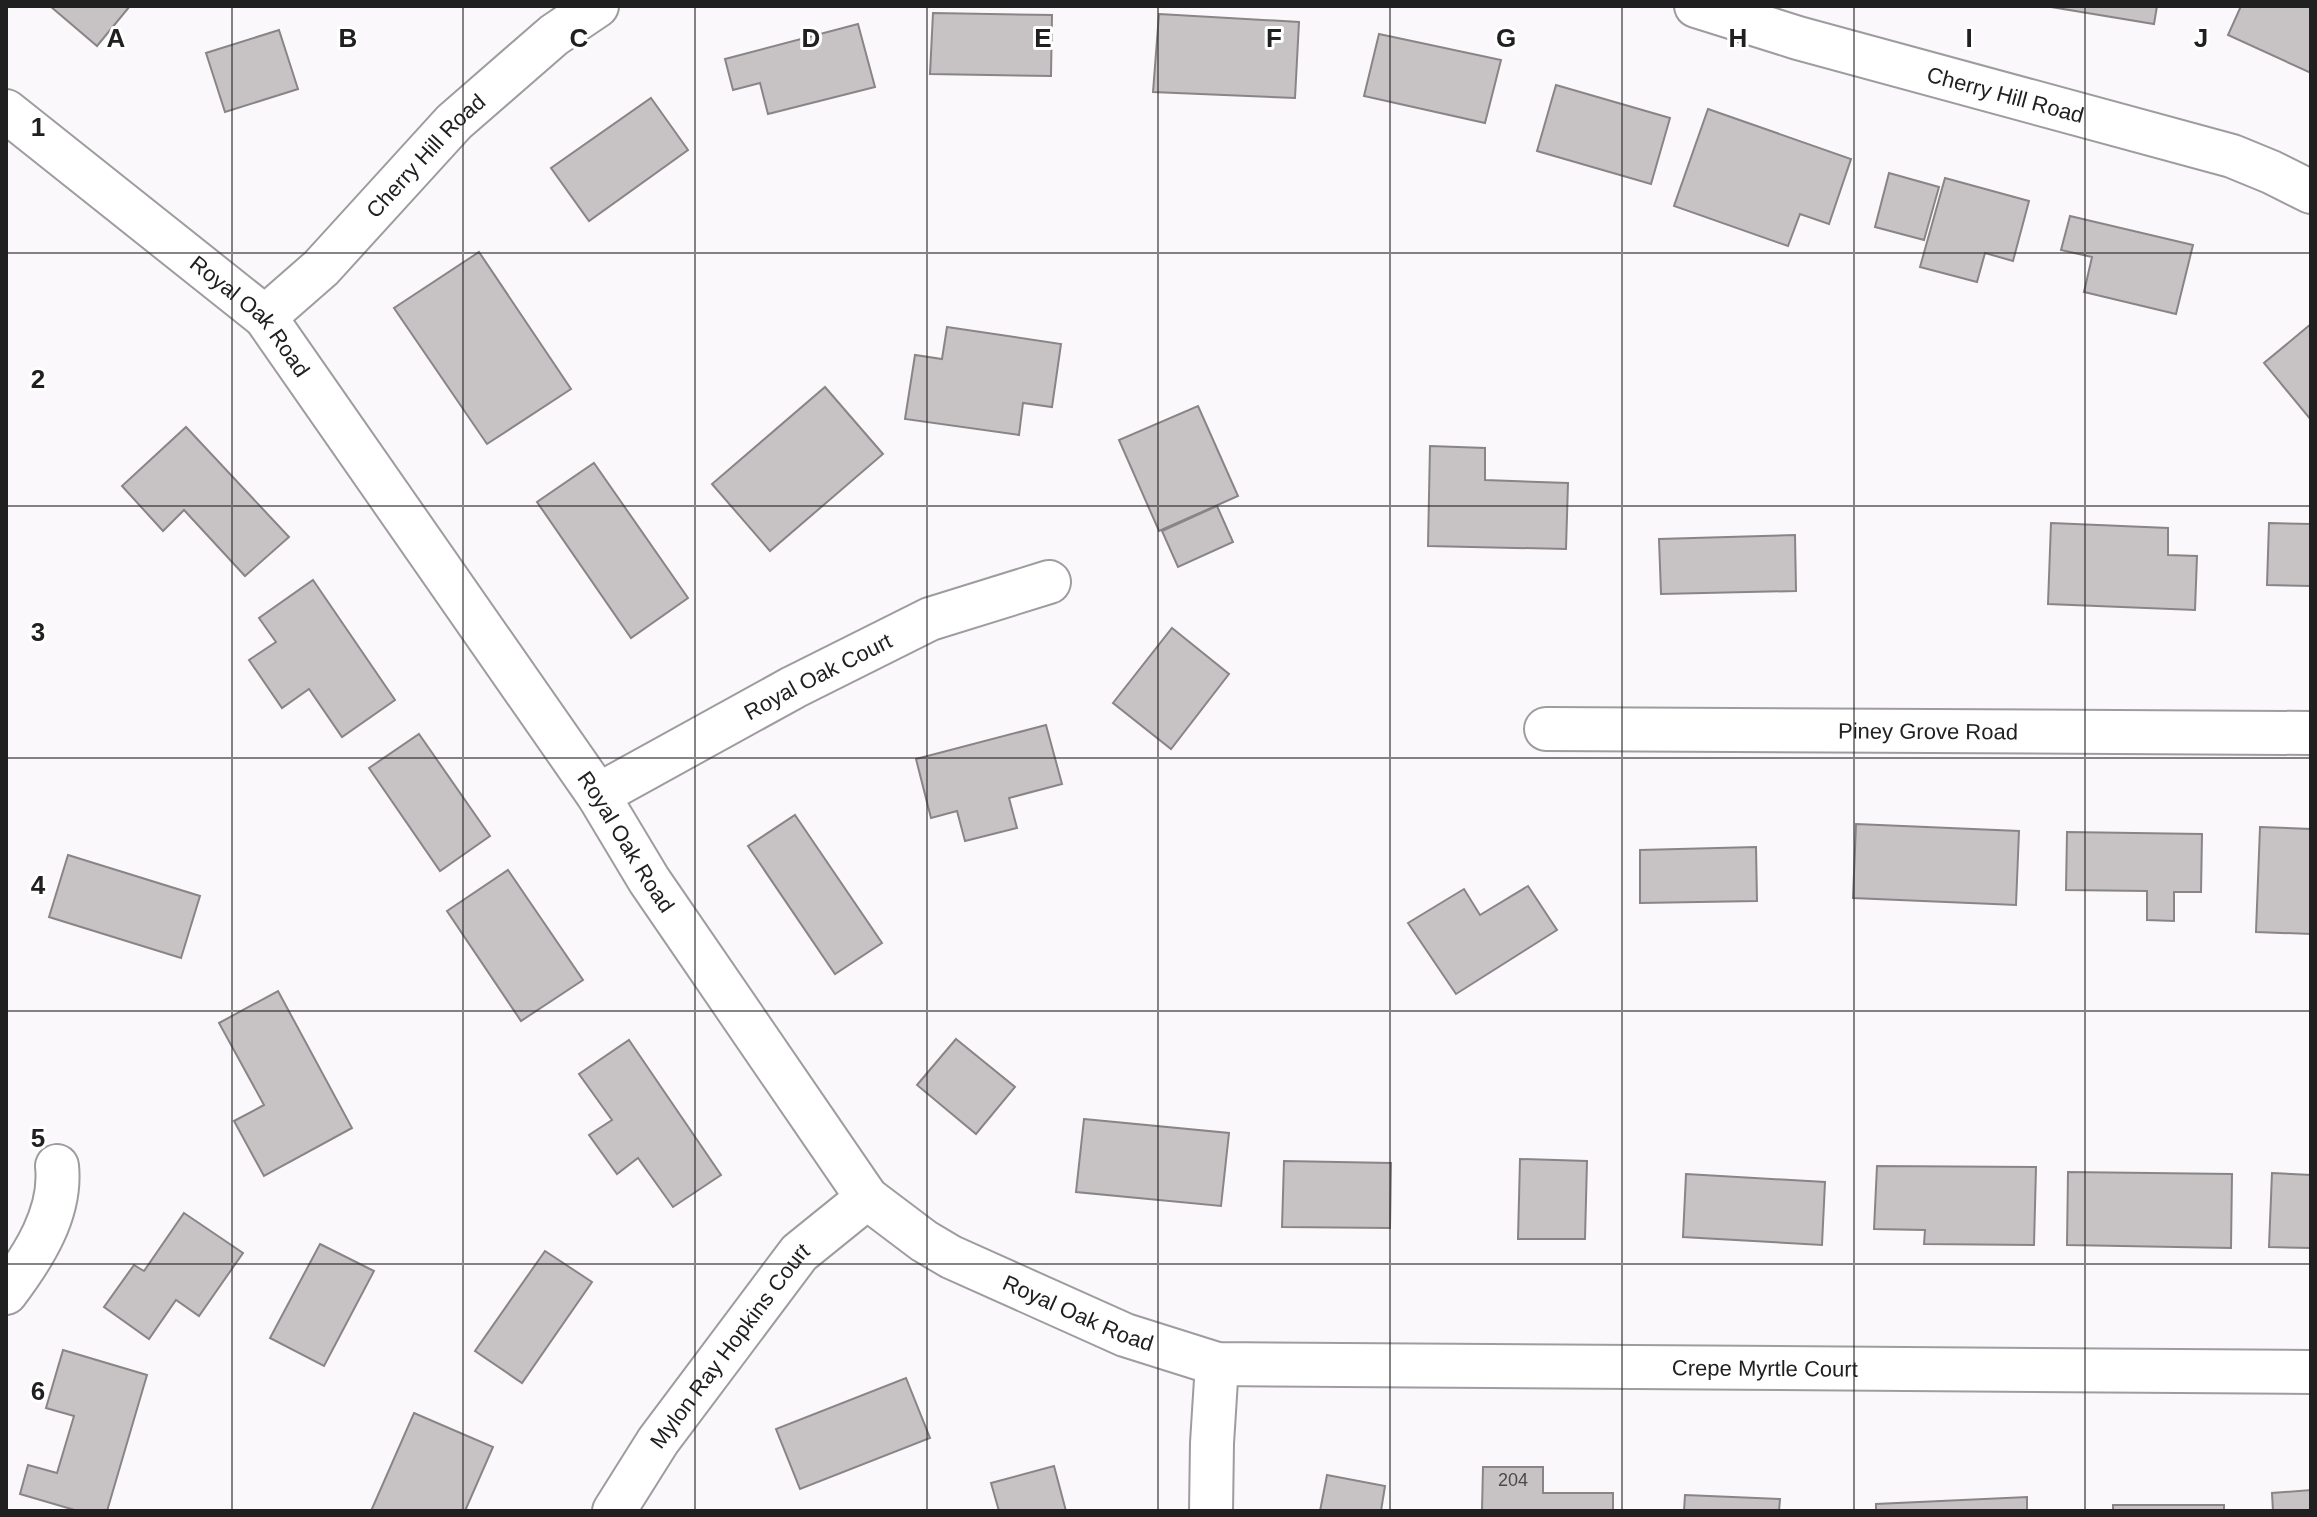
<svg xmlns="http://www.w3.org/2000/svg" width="2317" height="1517" font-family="Arial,sans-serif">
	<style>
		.building { fill: #c7c3c5; stroke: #898587; stroke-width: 2 }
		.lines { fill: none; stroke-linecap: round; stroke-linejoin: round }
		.minor-casing { stroke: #9e9c9f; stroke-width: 46 }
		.minor { stroke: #fff; stroke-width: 42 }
		.grid { fill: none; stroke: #212021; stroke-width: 2; stroke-opacity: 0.55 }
		.labels { text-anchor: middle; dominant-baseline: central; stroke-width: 6; stroke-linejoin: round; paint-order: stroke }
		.number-label { font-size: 18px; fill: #4a494a }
		.street-label { font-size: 22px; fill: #212021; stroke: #fff }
		.grid-label { font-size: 26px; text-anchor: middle; font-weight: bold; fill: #212021; stroke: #fff; stroke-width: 6; stroke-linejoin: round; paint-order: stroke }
	</style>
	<rect width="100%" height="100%" fill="#faf8fb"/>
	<!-- building -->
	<g class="building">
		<polygon points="50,6 130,6 97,46"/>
		<polygon points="2045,6 2157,6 2154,24"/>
		<polygon points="2241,6 2311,6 2311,73 2228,35"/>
		<polygon points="933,13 1052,15 1051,76 930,74"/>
		<polygon points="1159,14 1299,22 1295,98 1153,92"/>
		<polygon points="858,24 875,87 768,114 760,83 733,90 725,59"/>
		<polygon points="279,30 298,89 225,112 206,53"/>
		<polygon points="1379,34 1501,60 1485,123 1364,96"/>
		<polygon points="1556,85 1670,118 1651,184 1537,151"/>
		<polygon points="651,98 688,150 589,221 551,168"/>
		<polygon points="1708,109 1851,159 1829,224 1800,214 1788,246 1674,206"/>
		<polygon points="1889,173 1939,187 1924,240 1875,227"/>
		<polygon points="1945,178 2029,201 2013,261 1985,253 1977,282 1920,267"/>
		<polygon points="2070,216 2193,245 2176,314 2084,292 2092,257 2061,250"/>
		<polygon points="479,252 571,389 487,444 394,308"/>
		<polygon points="2311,324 2311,420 2264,363"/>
		<polygon points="947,327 1061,344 1052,407 1023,403 1019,435 905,419 915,355 942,359"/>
		<polygon points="825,387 883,454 770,551 712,484"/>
		<polygon points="1198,406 1238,496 1159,531 1119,440"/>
		<polygon points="186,427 289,537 245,576 184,510 163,531 122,486"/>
		<polygon points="1430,446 1485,448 1485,480 1568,483 1566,549 1428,546"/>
		<polygon points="594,463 688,598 631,638 537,502"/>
		<polygon points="1217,506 1233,542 1178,567 1162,531"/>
		<polygon points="2051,523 2168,528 2168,555 2197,556 2195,610 2048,604"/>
		<polygon points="2269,523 2311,524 2311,586 2267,585"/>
		<polygon points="1795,535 1796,591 1661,594 1659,539"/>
		<polygon points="313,580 395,700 342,737 309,689 282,708 249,660 276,642 259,618"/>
		<polygon points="1172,628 1229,674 1171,749 1113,703"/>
		<polygon points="1046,725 1062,784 1009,798 1017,828 965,841 957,811 931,818 916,759"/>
		<polygon points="419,734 490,836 440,871 369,768"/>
		<polygon points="795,815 882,943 835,974 748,846"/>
		<polygon points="1856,824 2019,831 2016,905 1853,898"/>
		<polygon points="2260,827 2311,829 2311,934 2256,932"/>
		<polygon points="2067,832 2202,834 2201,892 2174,892 2174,921 2147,920 2147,891 2066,890"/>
		<polygon points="1756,847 1757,901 1640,903 1640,850"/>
		<polygon points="68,855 200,896 181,958 49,917"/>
		<polygon points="508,870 583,980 521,1021 447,911"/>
		<polygon points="1528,886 1557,930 1456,994 1408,923 1464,889 1480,915"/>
		<polygon points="278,991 352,1128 264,1176 234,1121 264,1105 219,1023"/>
		<polygon points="956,1039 1015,1087 976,1134 917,1085"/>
		<polygon points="629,1040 721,1175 673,1207 638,1158 617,1174 589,1135 612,1120 579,1074"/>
		<polygon points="1084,1119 1229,1133 1221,1206 1076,1192"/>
		<polygon points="1520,1159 1587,1161 1585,1239 1518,1239"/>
		<polygon points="1284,1161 1391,1163 1390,1228 1282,1227"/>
		<polygon points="1877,1166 2036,1167 2034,1245 1924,1244 1925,1230 1874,1229"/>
		<polygon points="2068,1172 2232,1174 2231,1248 2067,1245"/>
		<polygon points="2272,1173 2311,1175 2311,1248 2269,1247"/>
		<polygon points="1686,1174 1825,1182 1822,1245 1683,1237"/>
		<polygon points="184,1213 243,1253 199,1316 176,1300 149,1339 104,1307 134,1265 144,1271"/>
		<polygon points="320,1244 374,1271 324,1366 270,1338"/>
		<polygon points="545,1251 592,1282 522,1383 475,1351"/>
		<polygon points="63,1350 147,1375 107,1511 78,1511 20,1494 28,1465 57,1473 74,1416 46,1408"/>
		<polygon points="906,1378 930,1438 800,1489 776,1429"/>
		<polygon points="414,1413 493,1447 465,1511 371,1511"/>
		<polygon points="1054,1466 1066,1511 999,1511 991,1483"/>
		<polygon points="1483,1467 1543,1467 1543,1493 1613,1493 1613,1511 1482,1511"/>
		<polygon points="1327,1475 1385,1486 1381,1511 1320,1511"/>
		<polygon points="2311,1490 2311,1511 2273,1511 2272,1493"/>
		<polygon points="1685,1495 1780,1499 1779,1511 1684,1511"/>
		<polygon points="2027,1497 2027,1511 1876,1511 1876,1504"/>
		<rect x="2113" y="1505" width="111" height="6"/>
	</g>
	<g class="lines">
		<defs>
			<g id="minor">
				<path id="s1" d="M1696,6L1798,38L2232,156L2271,172L2311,192"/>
				<path id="s2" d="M6,111L265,317L598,795L649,880L867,1198L924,1241L951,1257L1125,1335L1217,1364L2311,1372"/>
				<path id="s3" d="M265,317L321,268L454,122L554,35L597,6"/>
				<path id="s4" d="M1546,729L2311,733"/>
				<path id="s5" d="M598,795L794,687L930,619L1049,582"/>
				<path d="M6,1293C33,1257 62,1213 57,1166"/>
				<path id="s6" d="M614,1511L658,1441L799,1253L867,1198"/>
				<polyline points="1211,1511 1212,1443 1217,1364"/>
			</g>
		</defs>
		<!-- minor casing -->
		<use href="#minor" class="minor-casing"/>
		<!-- minor -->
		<use href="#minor" class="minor"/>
	</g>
	<!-- grid -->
	<path class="grid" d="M232,6V1511M463,6V1511M695,6V1511M927,6V1511M1158,6V1511M1390,6V1511M1622,6V1511M1854,6V1511M2085,6V1511M6,253H2311M6,506H2311M6,758H2311M6,1011H2311M6,1264H2311"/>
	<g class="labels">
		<!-- number labels -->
		<g class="number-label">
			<text x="1513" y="1480">204</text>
		</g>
		<!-- street labels -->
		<g class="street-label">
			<text stroke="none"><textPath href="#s1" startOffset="322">Cherry Hill Road</textPath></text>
			<text stroke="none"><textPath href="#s3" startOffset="228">Cherry Hill Road</textPath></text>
			<text stroke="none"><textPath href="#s2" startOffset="320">Royal Oak Road</textPath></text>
			<text stroke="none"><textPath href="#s5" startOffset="250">Royal Oak Court</textPath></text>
			<text stroke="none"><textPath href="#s4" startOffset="382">Piney Grove Road</textPath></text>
			<text stroke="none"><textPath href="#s2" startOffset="968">Royal Oak Road</textPath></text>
			<text stroke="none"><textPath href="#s2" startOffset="1640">Royal Oak Road</textPath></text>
			<text stroke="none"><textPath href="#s6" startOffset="202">Mylon Ray Hopkins Court</textPath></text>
			<text stroke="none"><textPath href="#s2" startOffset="2336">Crepe Myrtle Court</textPath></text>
		</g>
	</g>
	<g class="grid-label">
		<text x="116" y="47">A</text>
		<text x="348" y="47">B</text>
		<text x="579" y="47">C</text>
		<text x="811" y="47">D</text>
		<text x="1043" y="47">E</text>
		<text x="1274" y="47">F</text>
		<text x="1506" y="47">G</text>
		<text x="1738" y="47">H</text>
		<text x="1969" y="47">I</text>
		<text x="2201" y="47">J</text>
		<text x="38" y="136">1</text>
		<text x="38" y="388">2</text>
		<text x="38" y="641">3</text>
		<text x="38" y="894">4</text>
		<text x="38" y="1147">5</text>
		<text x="38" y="1400">6</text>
	</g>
	<!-- border -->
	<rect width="2317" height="1517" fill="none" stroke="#212021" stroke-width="16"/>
</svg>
